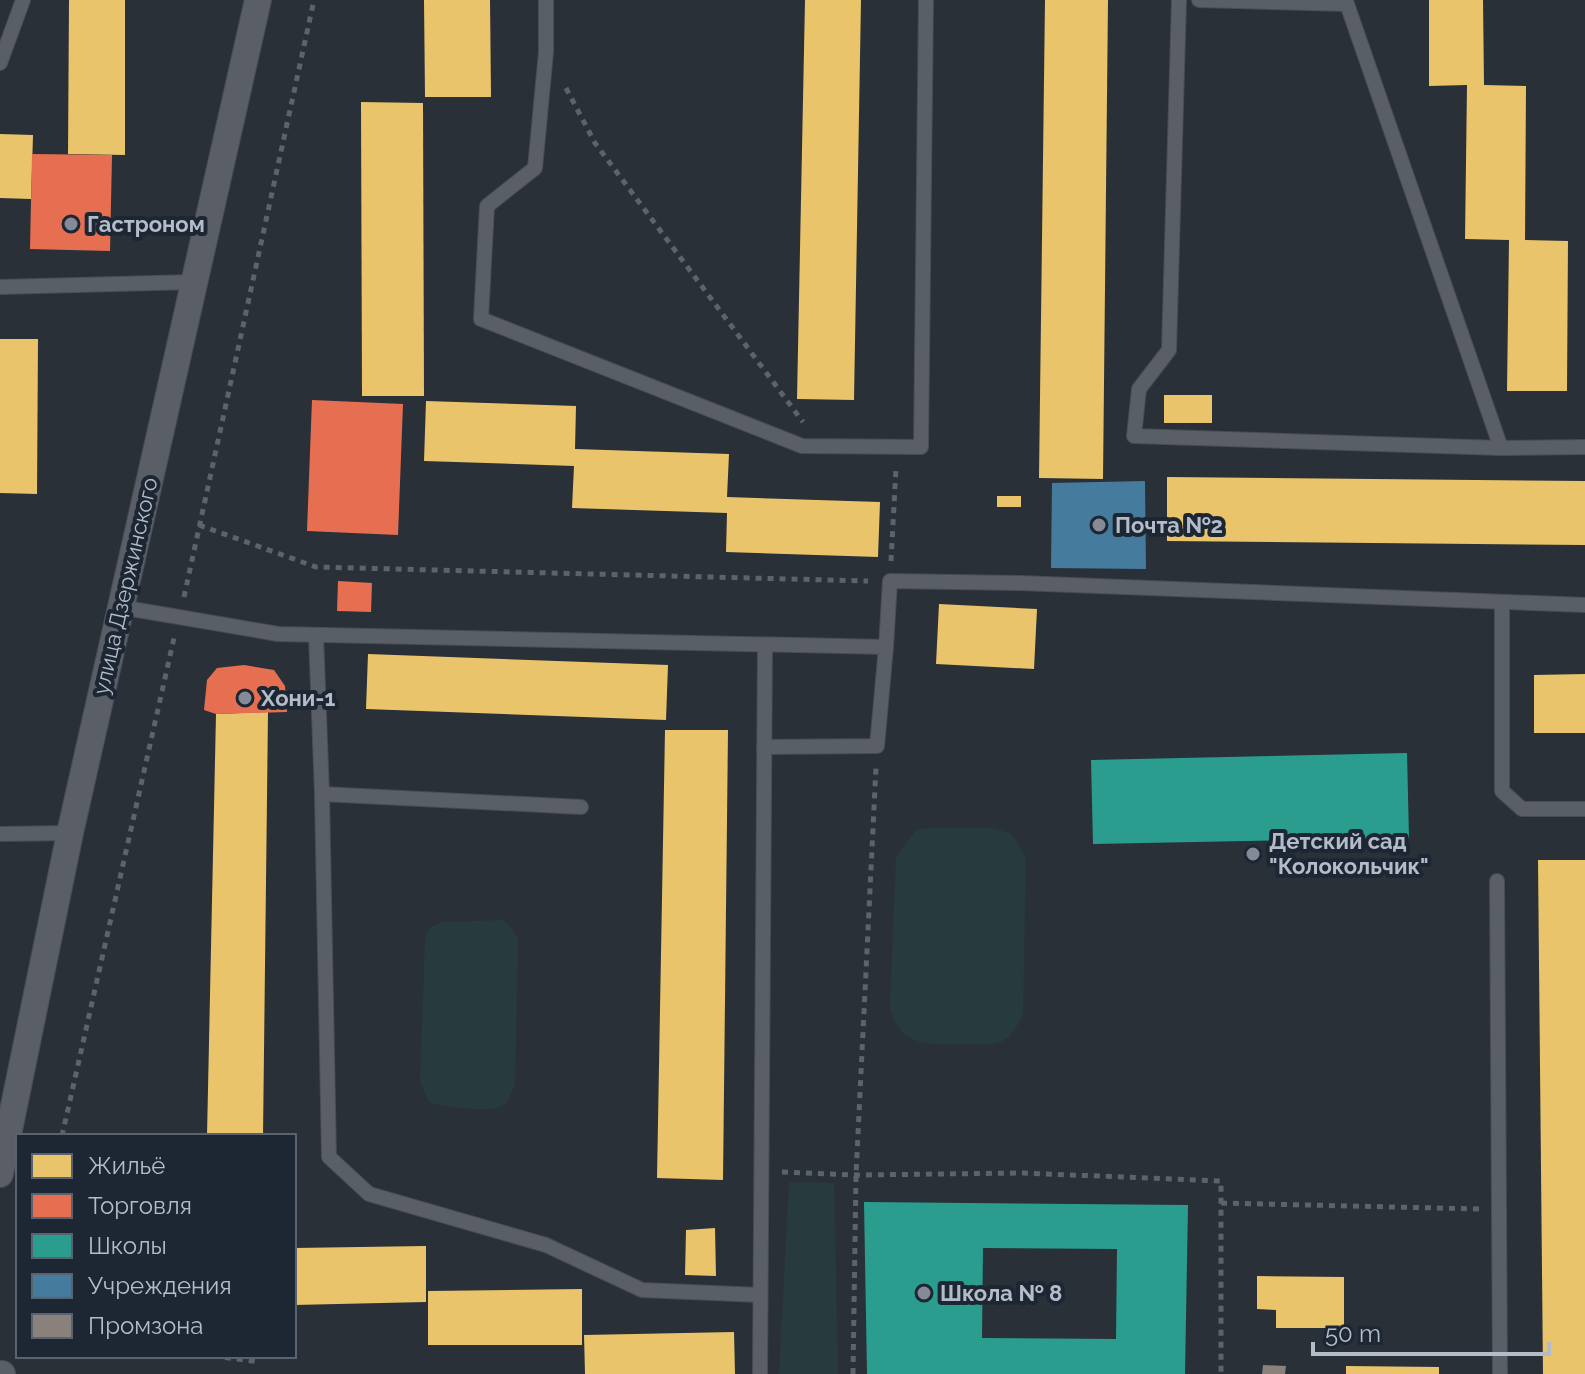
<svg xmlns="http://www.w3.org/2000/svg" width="1585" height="1374" font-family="Raleway,sans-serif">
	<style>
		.green { fill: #273a3e }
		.homes { fill: #e9c46a }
		.shops { fill: #e76f51 }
		.schools { fill: #2a9d8f; fill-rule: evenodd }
		.public { fill: #457b9d }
		.industry { fill: #8a817c }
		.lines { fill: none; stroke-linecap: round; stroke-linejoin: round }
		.lane-casing { stroke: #484c53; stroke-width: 16 }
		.street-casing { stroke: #484c53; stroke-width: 28 }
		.path { stroke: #5d636a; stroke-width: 5; stroke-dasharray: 6 6; stroke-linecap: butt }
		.lane { stroke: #5a5e66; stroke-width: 14 }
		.street { stroke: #5a5e66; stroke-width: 26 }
		.poi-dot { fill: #848b96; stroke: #1d2633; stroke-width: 3 }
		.labels { text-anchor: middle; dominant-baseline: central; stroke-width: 8; stroke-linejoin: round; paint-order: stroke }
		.poi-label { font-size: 22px; font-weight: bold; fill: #b4bcc9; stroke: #1d2633; text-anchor: start }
		.street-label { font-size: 22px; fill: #b4bcc9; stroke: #1d2633 }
	</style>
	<rect width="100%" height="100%" fill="#2a3038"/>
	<!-- green -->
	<g class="green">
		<path d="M930,828H991L1010,833L1026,856L1023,1015C1017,1026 1012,1038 998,1043C989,1046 976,1044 966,1044C933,1045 898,1048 890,1007L896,856L917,829Z"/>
		<path d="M503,920L511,927L518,938L515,1083C512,1091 510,1102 502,1106C491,1113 442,1107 429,1102L420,1081L425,940L429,928L442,922Z"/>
		<polygon points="789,1182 834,1183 838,1374 779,1374"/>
	</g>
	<!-- homes -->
	<g class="homes">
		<polygon points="69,0 125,0 125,155 68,154"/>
		<polygon points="424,0 490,0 491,97 425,97"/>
		<polygon points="805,0 861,0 854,400 797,399"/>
		<polygon points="1045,0 1108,0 1103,479 1039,478"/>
		<polygon points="1429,0 1483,0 1484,85 1526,86 1525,240 1568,241 1567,391 1507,391 1509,240 1465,239 1467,85 1429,86"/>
		<polygon points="361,102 423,103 424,396 362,396"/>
		<polygon points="0,134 33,135 31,199 0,198"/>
		<polygon points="0,339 38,339 37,494 0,493"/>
		<rect x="1164" y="395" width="48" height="28"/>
		<polygon points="426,401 576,406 575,449 729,454 727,497 880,502 878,557 726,552 727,513 572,508 574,466 424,461"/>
		<polygon points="1167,477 1585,481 1585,545 1167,541"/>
		<rect x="997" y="496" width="24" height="11"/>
		<polygon points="939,604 1037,609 1034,669 936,664"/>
		<polygon points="368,654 668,665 666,720 366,709"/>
		<polygon points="1585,674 1585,733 1534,733 1534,675"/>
		<polygon points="268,712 263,1136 207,1136 216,714"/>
		<polygon points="665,730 728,730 723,1180 657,1178"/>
		<polygon points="1538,860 1585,860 1585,1374 1543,1374"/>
		<polygon points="715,1228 716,1276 685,1275 686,1230"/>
		<polygon points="426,1246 426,1302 294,1305 294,1248"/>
		<polygon points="1257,1276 1344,1277 1344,1328 1276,1328 1276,1310 1257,1309"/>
		<polygon points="582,1289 582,1345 428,1345 428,1291"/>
		<polygon points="734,1332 735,1374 585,1374 584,1335"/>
		<polygon points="1346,1366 1439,1367 1439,1374 1346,1374"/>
	</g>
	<!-- shops -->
	<g class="shops">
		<polygon points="32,154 112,155 110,251 30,249"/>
		<polygon points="312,400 403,404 398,535 307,531"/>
		<polygon points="338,581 372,583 371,612 337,611"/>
		<polygon points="244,665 274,670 285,686 287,712 216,714 204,710 207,680 217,668"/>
	</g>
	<!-- schools -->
	<g class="schools">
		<polygon points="1407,753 1409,838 1093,844 1091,760"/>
		<path d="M864,1202L1188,1205L1185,1374H867ZM983,1248L1117,1249L1116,1339L982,1338Z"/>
	</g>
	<!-- public -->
	<polygon class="public" points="1145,481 1146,569 1051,568 1052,483"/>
	<!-- industry -->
	<polygon class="industry" points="1263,1365 1286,1366 1285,1374 1262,1374"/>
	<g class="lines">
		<defs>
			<g id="lane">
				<polyline points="546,0 546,52 535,168 487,206 481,319 802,446 921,447 926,0"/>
				<polyline points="1179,0 1169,350 1139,389 1134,436 1501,448 1585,447"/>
				<polyline points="1199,0 1347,4 1501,448"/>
				<polyline points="0,63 23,0"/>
				<polyline points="0,287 193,282"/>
				<polyline points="1502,603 1502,791 1522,809 1585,809"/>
				<polyline points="120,607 278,634 886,647 890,581 1020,583 1585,605"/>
				<polyline points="316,635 322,794 329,1157 369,1194 546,1245 642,1290 760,1295"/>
				<polyline points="764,747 877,746 886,647"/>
				<polyline points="322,794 581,807"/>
				<polyline points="0,834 70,833"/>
				<polyline points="1497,881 1500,1374"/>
				<polyline points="760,1374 765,646"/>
			</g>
			<g id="street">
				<polyline points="0,1174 70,833 258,0"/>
				<polyline points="0,1374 2,1374"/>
			</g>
		</defs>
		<!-- lane casing -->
		<use href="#lane" class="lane-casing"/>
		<!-- street casing -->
		<use href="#street" class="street-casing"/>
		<!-- path -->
		<g class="path">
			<polyline points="566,88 595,143 803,422"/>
			<polyline points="199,525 316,567 868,581"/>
			<polyline points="891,561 896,468"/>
			<polyline points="184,597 314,0"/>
			<polyline points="62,1136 174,638"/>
			<polyline points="782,1172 856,1175 1023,1173 1221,1181 1221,1374"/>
			<polyline points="1221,1203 1480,1209"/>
			<polyline points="213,1356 260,1362"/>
			<polyline points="853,1374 856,1175 876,767"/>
		</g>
		<!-- lane -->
		<use href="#lane" class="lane"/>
		<!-- street -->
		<use href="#street" class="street"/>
	</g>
	<!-- markers -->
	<g class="poi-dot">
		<circle cx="71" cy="224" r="8"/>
		<circle cx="1099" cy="525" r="8"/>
		<circle cx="245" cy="698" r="8"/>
		<circle cx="1253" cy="854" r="8"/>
		<circle cx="924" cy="1293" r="8"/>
	</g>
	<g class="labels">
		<!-- poi labels -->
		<g class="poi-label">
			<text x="87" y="224">Гастроном</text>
			<text x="1115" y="525">Почта №2</text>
			<text x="261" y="698">Хони-1</text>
			<text x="1269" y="841">Детский сад<tspan x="1269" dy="25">"Колокольчик"</tspan></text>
			<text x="940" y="1293">Школа № 8</text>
		</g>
		<!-- street labels -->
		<g class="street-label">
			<text transform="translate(125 586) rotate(-77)">улица Дзержинского</text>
		</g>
	</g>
	<!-- legend -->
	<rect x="16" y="1134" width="280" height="224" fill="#1d2633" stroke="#59626f" stroke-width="2"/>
	<rect x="32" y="1154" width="40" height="24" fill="#e9c46a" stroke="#59626f" stroke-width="2"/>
	<text x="88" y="1174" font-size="24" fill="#b4bcc9">Жильё</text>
	<rect x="32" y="1194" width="40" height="24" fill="#e76f51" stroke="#59626f" stroke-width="2"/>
	<text x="88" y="1214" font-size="24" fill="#b4bcc9">Торговля</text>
	<rect x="32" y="1234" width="40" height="24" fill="#2a9d8f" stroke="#59626f" stroke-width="2"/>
	<text x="88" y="1254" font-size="24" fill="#b4bcc9">Школы</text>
	<rect x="32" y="1274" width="40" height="24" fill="#457b9d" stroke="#59626f" stroke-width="2"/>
	<text x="88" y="1294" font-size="24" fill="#b4bcc9">Учреждения</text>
	<rect x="32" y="1314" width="40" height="24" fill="#8a817c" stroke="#59626f" stroke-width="2"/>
	<text x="88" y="1334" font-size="24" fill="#b4bcc9">Промзона</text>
	<!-- scale -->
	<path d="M1313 1342v12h236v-12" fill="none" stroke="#b4bcc9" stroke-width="4"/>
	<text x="1325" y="1342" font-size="24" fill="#b4bcc9" stroke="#1d2633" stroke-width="6" paint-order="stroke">50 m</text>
</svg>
